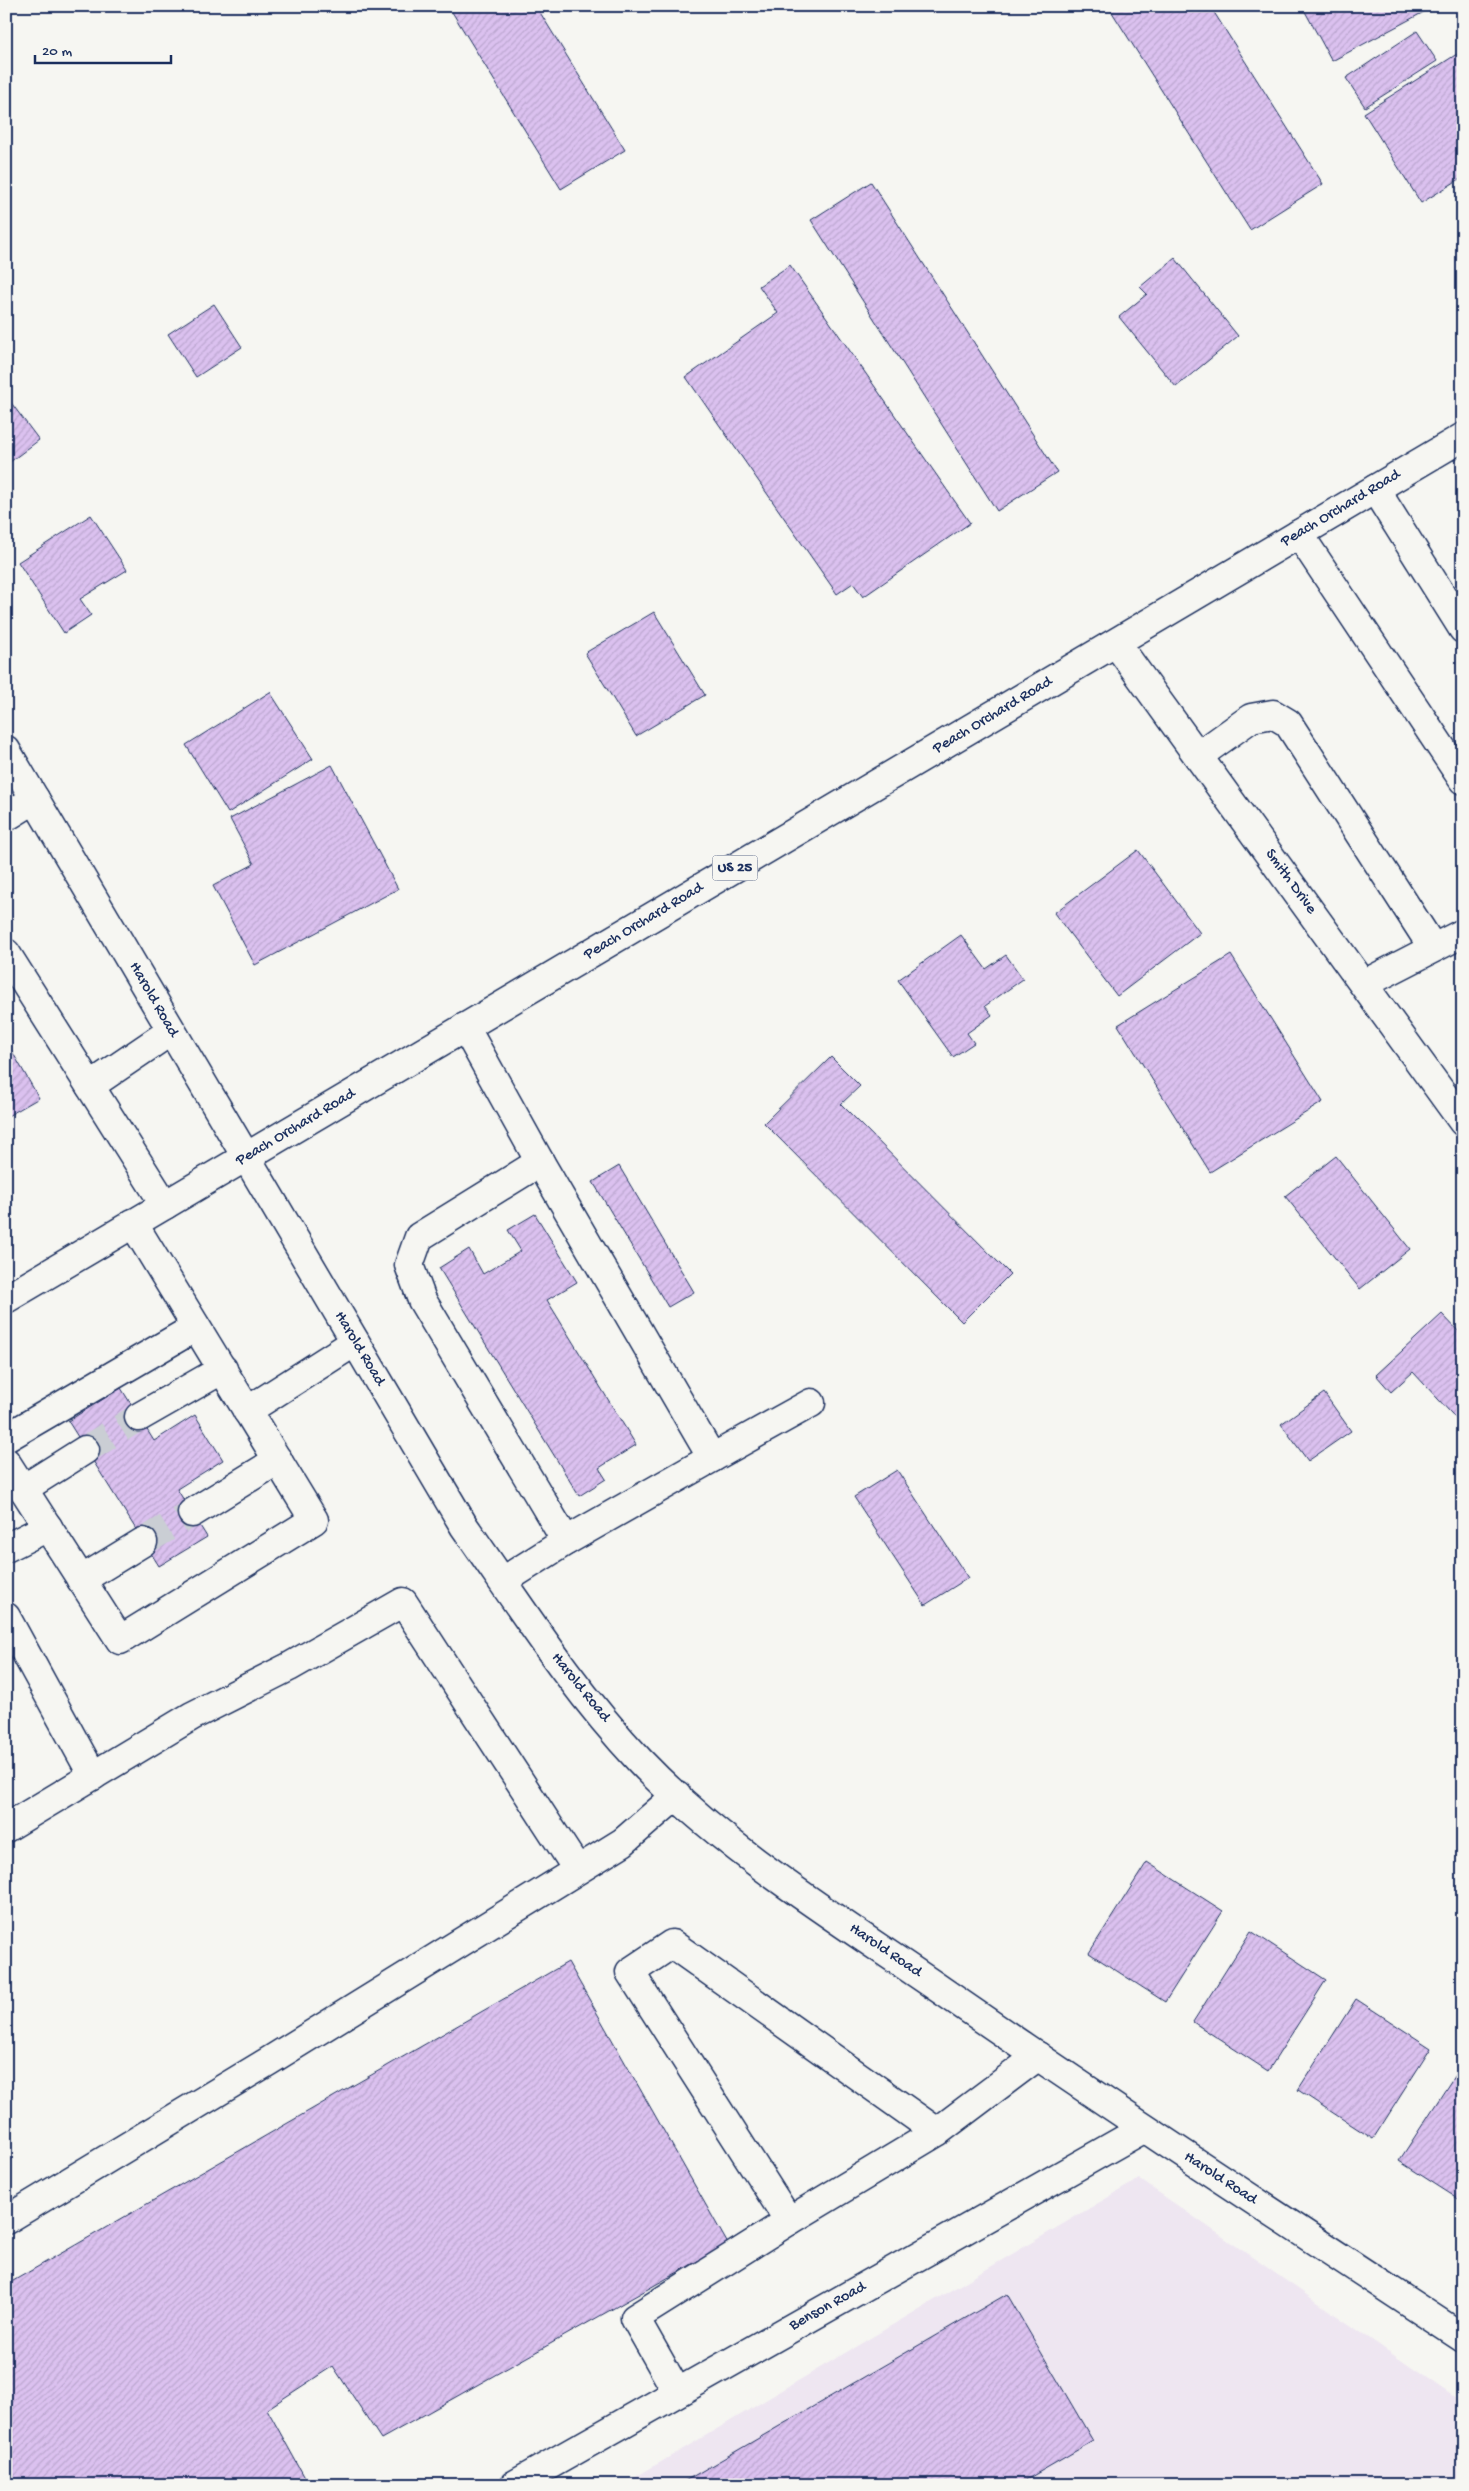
<svg xmlns="http://www.w3.org/2000/svg" width="1469" height="2491" font-family="'Gochi Hand',sans-serif">
	<style>
		.built { fill: #eee6f1 }
		.building { fill: url(#building-hatch); stroke: #1b2f5e }
		.lines { fill: none; stroke-linecap: round; stroke-linejoin: round }
		.minor-tunnel { stroke: #caced4; stroke-width: 28; stroke-dasharray: 28 14; stroke-linecap: butt }
		.minor-casing { stroke: #1b2f5e; stroke-width: 31 }
		.major-casing { stroke: #1b2f5e; stroke-width: 31 }
		.minor { stroke: #f6f6f2; stroke-width: 28 }
		.major { stroke: #f6f6f2; stroke-width: 28 }
		.labels { text-anchor: middle; dominant-baseline: central; stroke-width: 4; stroke-linejoin: round; paint-order: stroke }
		.shield { fill: #f6f6f2; stroke: #5d6b8a; stroke-width: 1 }
		.shield-label { font-size: 15px; font-weight: bold; fill: #1b2f5e }
		.street-label { font-size: 16px; fill: #1b2f5e; stroke: #f6f6f2 }
	</style>
	<defs>
		<pattern id="building-hatch" width="6" height="6" patternUnits="userSpaceOnUse" patternTransform="scale(1.25)"><rect width="6" height="6" fill="#dbc1ef"/><path d="M-1 1l2-2M0 6l6-6M5 7l2-2" fill="none" stroke="#bba6cf"/></pattern>
	</defs>
	<rect width="100%" height="100%" fill="#f6f6f2"/>
	<filter id="ink" filterUnits="userSpaceOnUse"><feTurbulence type="fractalNoise" baseFrequency=".02" numOctaves="2"/><feDisplacementMap in="SourceGraphic" scale="10" xChannelSelector="R" yChannelSelector="G"/><feConvolveMatrix kernelMatrix="1 2 1 2 8 2 1 2 1" color-interpolation-filters="sRGB"/></filter>
	<g filter="url(#ink)">
		<!-- built -->
		<polygon class="built" points="1139,2179 1463,2403 1463,2485 622,2485"/>
		<!-- building -->
		<g class="building">
			<polygon points="536,6 625,150 561,189 449,7"/>
			<polygon points="1115,6 1210,6 1323,184 1250,230 1110,9"/>
			<polygon points="1302,6 1435,6 1332,61"/>
			<polygon points="1417,31 1437,61 1365,107 1346,78"/>
			<polygon points="1457,54 1463,62 1463,177 1421,203 1364,113"/>
			<polygon points="871,182 1057,472 997,511 811,220"/>
			<polygon points="1175,258 1238,336 1176,387 1119,317 1147,294 1140,287"/>
			<polygon points="790,265 970,523 863,597 853,583 837,594 686,377 778,313 759,286"/>
			<polygon points="214,304 242,347 196,377 168,334"/>
			<polygon points="6,396 39,440 6,465"/>
			<polygon points="91,515 127,570 80,599 91,615 64,633 18,562"/>
			<polygon points="654,612 705,695 636,736 585,653"/>
			<polygon points="270,692 313,759 228,813 186,745"/>
			<polygon points="332,765 398,889 255,965 213,886 254,864 230,819"/>
			<polygon points="1138,850 1200,933 1117,996 1054,913"/>
			<polygon points="961,935 986,969 1006,955 1023,979 985,1006 992,1015 967,1033 974,1043 953,1057 898,980"/>
			<polygon points="1231,955 1323,1102 1210,1172 1118,1025"/>
			<polygon points="6,1041 39,1098 6,1117"/>
			<polygon points="831,1057 860,1086 841,1104 1010,1274 962,1322 764,1123"/>
			<polygon points="1336,1156 1410,1249 1360,1289 1285,1196"/>
			<polygon points="619,1166 694,1292 668,1307 593,1182"/>
			<polygon points="535,1214 577,1282 547,1300 636,1445 599,1468 606,1479 579,1496 439,1268 469,1249 483,1274 521,1251 508,1230"/>
			<polygon points="1442,1314 1463,1336 1463,1426 1413,1372 1391,1392 1376,1375"/>
			<polygon points="121,1388 154,1441 195,1415 223,1460 177,1489 207,1537 159,1566 68,1421"/>
			<polygon points="1324,1393 1351,1431 1308,1461 1281,1424"/>
			<polygon points="897,1470 968,1578 925,1605 854,1497"/>
			<polygon points="1147,1862 1223,1911 1165,2002 1089,1953"/>
			<polygon points="1251,1931 1326,1980 1268,2071 1193,2022"/>
			<polygon points="568,1962 728,2244 381,2439 333,2366 267,2409 309,2485 6,2485 6,2285"/>
			<polygon points="1356,1999 1431,2048 1373,2139 1298,2090"/>
			<polygon points="1462,2064 1463,2065 1463,2202 1399,2161"/>
			<polygon points="1007,2294 1093,2441 1017,2485 678,2485"/>
		</g>
		<g class="lines">
			<!-- minor-tunnel -->
			<g class="minor-tunnel">
				<polyline points="85,1450 139,1417"/>
				<polyline points="143,1542 192,1513"/>
			</g>
			<defs>
				<g id="minor">
					<polyline points="1375,489 1463,629"/>
					<polyline points="1299,534 1463,780"/>
					<polyline points="1116,643 1463,1122"/>
					<path d="M6,750L464,1526C520,1606 572,1689 640,1761C727,1852 838,1919 941,1990C1113,2109 1288,2223 1463,2338"/>
					<polyline points="1198,756 1251,718 1273,714 1288,723 1433,948"/>
					<polyline points="6,817 35,799"/>
					<polyline points="6,953 165,1205"/>
					<polyline points="1364,984 1463,933"/>
					<polyline points="465,1027 540,1162 712,1458 566,1541 503,1581"/>
					<polyline points="90,1086 171,1031"/>
					<polyline points="540,1162 419,1237 409,1265 422,1300 566,1541"/>
					<polyline points="247,1411 355,1342"/>
					<polyline points="139,1417 223,1369"/>
					<polyline points="6,1438 196,1327"/>
					<polyline points="712,1458 811,1403"/>
					<polyline points="6,1462 120,1640 314,1520 133,1223"/>
					<polyline points="23,1489 85,1450"/>
					<polyline points="192,1513 278,1460"/>
					<polyline points="6,1548 48,1527"/>
					<polyline points="81,1580 143,1542"/>
					<polyline points="6,1617 93,1776"/>
					<polyline points="6,1828 192,1716 289,1667 403,1602 577,1869"/>
					<polyline points="937,2132 672,1944 630,1972 789,2221 937,2132 1038,2056"/>
					<polyline points="6,2220 269,2061 623,1842 677,1795"/>
					<polyline points="677,2392 635,2318 789,2221"/>
					<polyline points="514,2485 1143,2129"/>
				</g>
				<polyline id="major" points="6,1299 1463,437"/>
			</defs>
			<!-- minor casing -->
			<use href="#minor" class="minor-casing"/>
			<!-- major casing -->
			<use href="#major" class="major-casing"/>
			<!-- minor -->
			<use href="#minor" class="minor"/>
			<!-- major -->
			<use href="#major" class="major"/>
		</g>
	</g>
	<g class="labels">
		<!-- shield labels -->
		<rect class="shield" x="712.5" y="855.5" width="45" height="25" rx="4"/>
		<g class="shield-label">
			<text x="735" y="868">US 25</text>
		</g>
		<!-- street labels -->
		<g class="street-label">
			<text transform="translate(1341 509) rotate(-31)">Peach Orchard Road</text>
			<text transform="translate(993 716) rotate(-31)">Peach Orchard Road</text>
			<text transform="translate(1290 882) rotate(54)">Smith Drive</text>
			<text transform="translate(644 922) rotate(-31)">Peach Orchard Road</text>
			<text transform="translate(153 1000) rotate(60)">Harold Road</text>
			<text transform="translate(296 1128) rotate(-31)">Peach Orchard Road</text>
			<text transform="translate(359 1349) rotate(59)">Harold Road</text>
			<text transform="translate(580 1688) rotate(51)">Harold Road</text>
			<text transform="translate(885 1951) rotate(34)">Harold Road</text>
			<text transform="translate(1220 2179) rotate(33)">Harold Road</text>
			<text transform="translate(828 2307) rotate(-29)">Benson Road</text>
		</g>
	</g>
	<!-- margin -->
	<rect width="1469" height="2491" fill="none" stroke="#f6f6f2" stroke-width="25"/>
	<rect x="12" y="12" width="1444" height="2466" fill="none" stroke="#1b2f5e" stroke-width="2" filter="url(#ink)"/>
	<!-- scale -->
	<path d="M35 55v8h136v-8" fill="none" stroke="#1b2f5e" stroke-width="2.5"/>
	<text x="42" y="55" font-size="15" fill="#1b2f5e" stroke="#f6f6f2" stroke-width="4" paint-order="stroke">20 m</text>
</svg>
